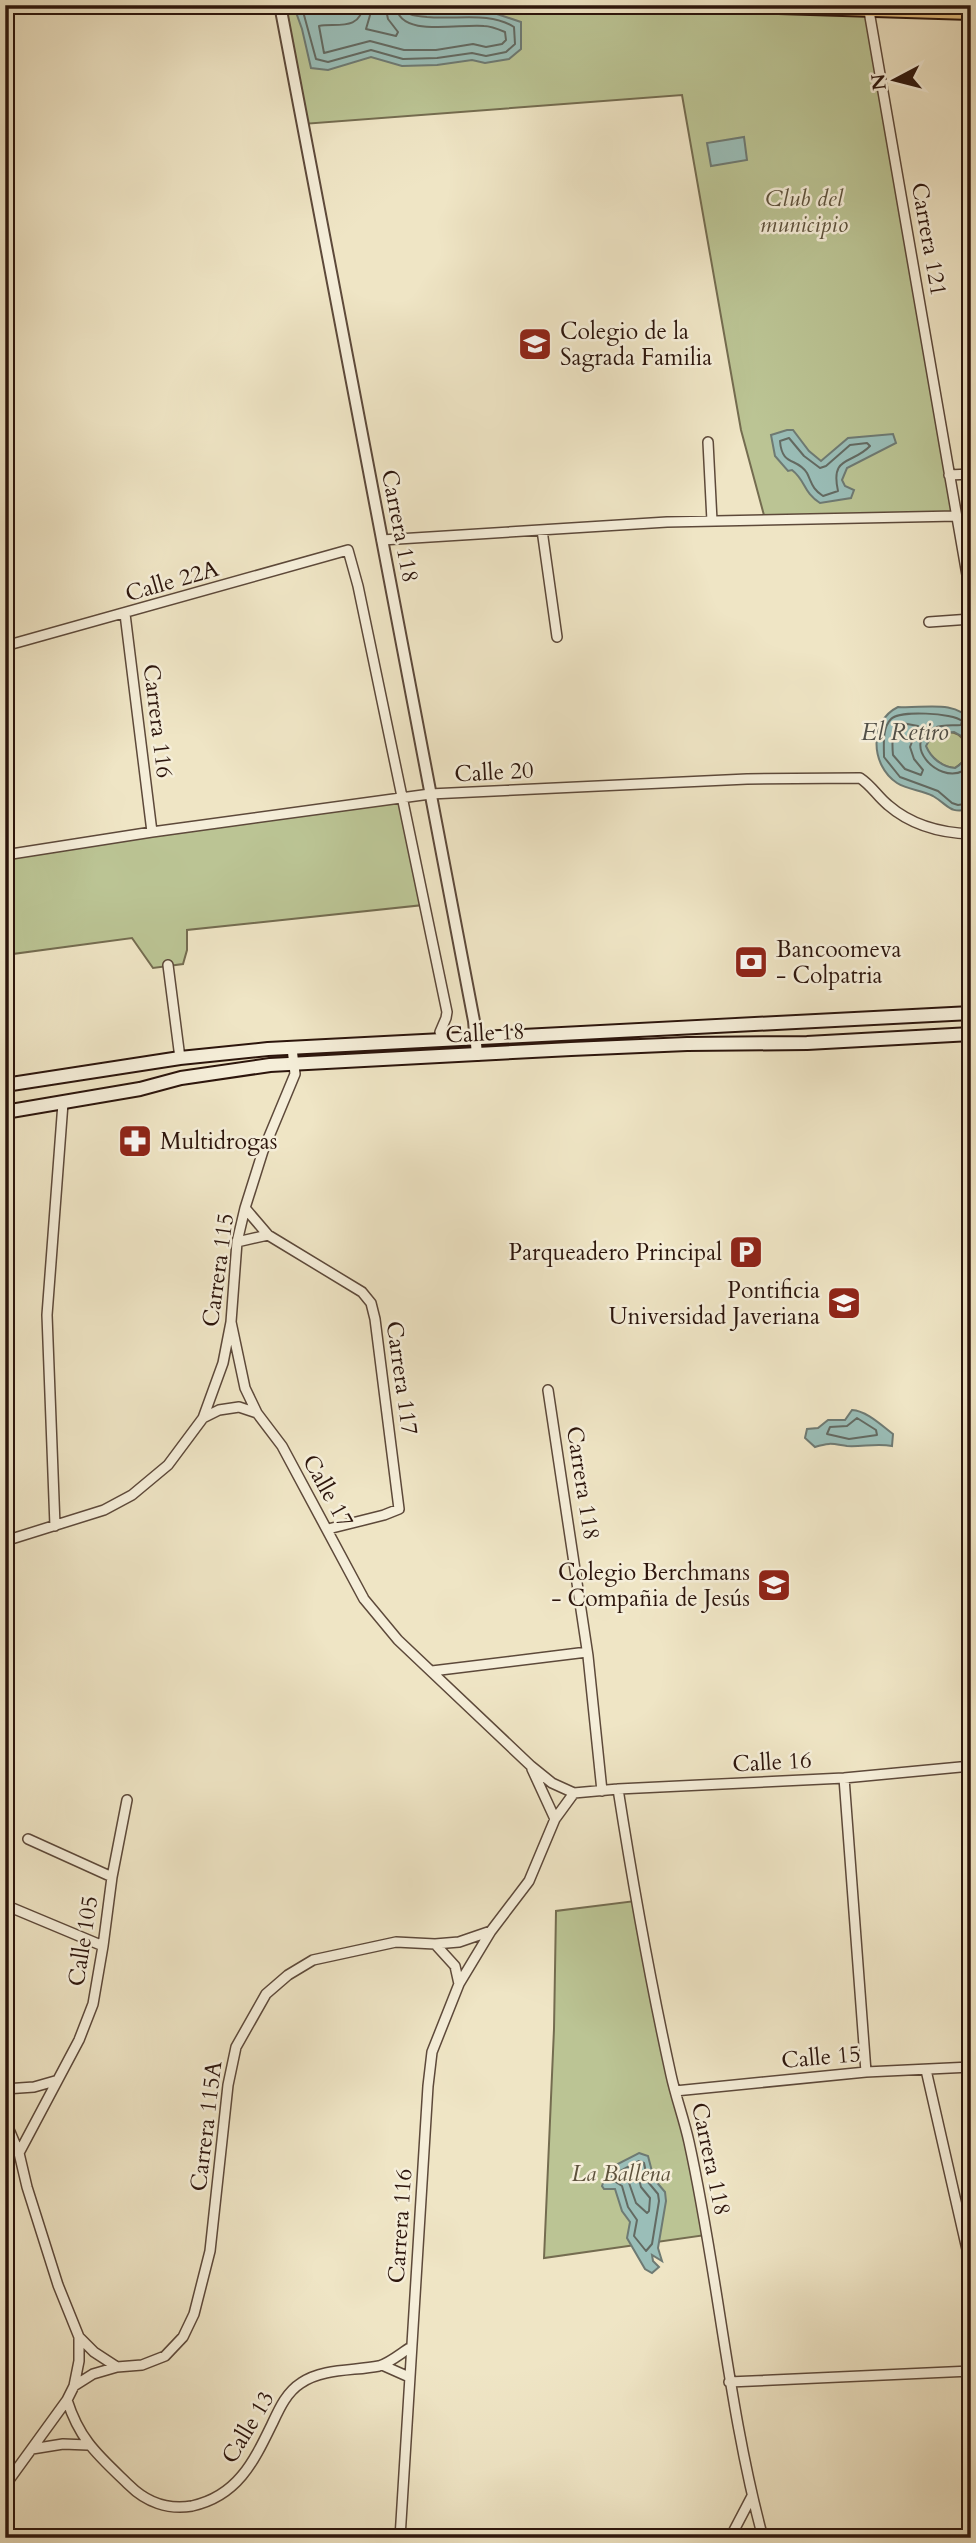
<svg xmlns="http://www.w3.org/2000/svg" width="976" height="2543" viewBox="0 0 976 2543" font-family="Cardo,serif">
	<rect width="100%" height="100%" fill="#efe5c5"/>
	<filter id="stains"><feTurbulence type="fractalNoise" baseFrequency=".00286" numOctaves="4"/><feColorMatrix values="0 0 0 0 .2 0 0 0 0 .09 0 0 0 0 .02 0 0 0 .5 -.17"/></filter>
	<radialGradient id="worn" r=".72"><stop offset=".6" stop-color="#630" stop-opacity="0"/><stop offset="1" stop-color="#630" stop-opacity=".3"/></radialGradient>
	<path fill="#bbc494" stroke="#746c50" stroke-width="2" d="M280,5H750L869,11L957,516L765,519L741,430L682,95L303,124Z
		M948,732C966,733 968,747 963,762L955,768C942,767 931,758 925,746L931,737Z
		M402,798L423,905L187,930V950L183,964L153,968L132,938L5,955V855Z
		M635,1901L706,2235L544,2258L554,2029L556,1911Z"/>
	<path fill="#9abeb8" stroke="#6e7a73" stroke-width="2" fill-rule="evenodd" d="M301,5L341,10L357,6L446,12L485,10L521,22V49L509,59L485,63L472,60L437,65L402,66L371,57L328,70L311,68L302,29L297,15Z
		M744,137L747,160L711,166L707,143Z
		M787,430H793L809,451L821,461L848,438L893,434L896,443L847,468L842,480L845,486L854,490L851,498L820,503C803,492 806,481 792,470L788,471L775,456L771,435Z
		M898,707C922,709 955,699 971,721V809C948,814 950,806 933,796C922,790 908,790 897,783C870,765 869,721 898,707ZM942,733L954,732L963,737C966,749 968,761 955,768C942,767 931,758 926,746L931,737Z
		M852,1410C867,1411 881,1425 893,1434L892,1446C877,1443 862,1447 847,1446C833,1444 830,1442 815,1447L805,1438L807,1429L818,1428L828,1420H845Z
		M639,2153L648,2156L654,2179L665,2192L666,2201L658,2248L662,2261L652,2255L653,2261L659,2267L652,2273L645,2269L627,2238L630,2222L622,2211L615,2189H604L602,2186L608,2169Z"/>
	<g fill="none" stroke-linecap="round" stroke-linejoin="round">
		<path stroke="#636a62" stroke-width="2" d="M306,5L304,15L316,59L328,62L371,50L403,59L437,58L472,53L486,56L506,52L515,44L514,27C489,11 456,20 427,17C420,16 413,17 406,12L405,5
			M363,5C361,31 336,23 319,26L324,53L370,41L404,50H436L473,44L486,47L502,44L506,40L505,32C498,29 491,26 484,26C461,23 398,39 396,5
			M373,5L366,29L396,36L398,32L388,19L385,5
			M789,438L804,456L820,468L826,466L850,445L867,443L870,446C852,465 830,455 838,491L823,496C812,489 812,483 807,473C797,457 782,467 780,441Z
			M902,723L918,726L910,747L914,759L923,770L921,775L905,769L893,755C892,744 891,729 902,723Z
			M971,761L963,771C937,784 900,742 934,728C943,724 953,726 961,725L962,721C953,713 899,710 891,719C882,728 884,745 884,757L900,777L938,791L952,803L958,805L971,803
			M857,1418L876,1430L877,1435L849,1439L827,1434L830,1427L847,1426Z
			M639,2161L644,2163L648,2182L658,2194L659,2201L652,2244L646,2251L634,2236L637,2220L628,2207L622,2186L611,2179L613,2175Z
			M634,2174L638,2176L641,2187L650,2198L649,2211L647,2213L636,2203L628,2180L629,2177Z"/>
		<g stroke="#5d493a" stroke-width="12">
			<path id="minor" d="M869,11L971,598
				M708,442L712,521
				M949,475L971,474
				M542,530L557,637
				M382,540L667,522L957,516
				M125,614L152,832
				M929,622L971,619
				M5,646L348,550L358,586L447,1012L446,1018L440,1032
				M5,855L152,832L430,794L747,779L860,778C872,786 877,796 888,805C911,825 941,833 971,834
				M168,965L180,1058
				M245,1208L268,1235L362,1292L371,1303L375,1319L399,1509L384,1515L328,1529
				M237,1242L268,1235
				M231,1322L245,1388L257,1413L282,1446L364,1599L398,1640L531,1766L552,1783L574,1793
				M548,1390L588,1656L602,1791
				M203,1418L223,1363L231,1322L237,1242L245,1208L263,1151L295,1074L292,1048
				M55,1526L47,1315L63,1103
				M5,1541L104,1510L132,1495L168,1465L203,1418L219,1410L239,1407L257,1413
				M432,1671L587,1652
				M532,1769L555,1819
				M844,1778L866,2072
				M618,1789C633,1885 650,1980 671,2075C676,2098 684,2119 689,2142C718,2273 728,2408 763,2538
				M574,1793L618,1789L844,1778L971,1766
				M28,1839L112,1877
				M5,1905L103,1946
				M435,1944L455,1966L459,1984
				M926,2070L971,2267
				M5,2089L34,2087L55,2081
				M675,2091L866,2072L971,2067
				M5,2120L19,2153L27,2187L58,2285L79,2337V2361L74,2386L67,2400L9,2480L5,2489
				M19,2153L79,2040L93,2004L103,1946L112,1877L127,1800
				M79,2337L94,2352L117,2367
				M382,2365L409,2377
				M729,2382L971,2371
				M74,2386L93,2374L117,2367L142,2365L165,2356L183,2337L194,2314L210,2251L228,2085L236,2047L266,1994L288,1975L313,1960L396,1942L435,1944L459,1942L491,1931
				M67,2400C80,2441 99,2456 129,2485C146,2502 168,2510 192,2506C238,2496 254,2461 273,2422C280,2407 287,2392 301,2383C323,2368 354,2371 379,2366C390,2363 401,2353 411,2347
				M32,2449L63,2444L88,2445
				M400,2538L428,2086L432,2052L459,1984L491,1931L529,1881L555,1819L574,1793
				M730,2538L752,2496"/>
		</g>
		<g stroke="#5d493a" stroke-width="14">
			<path id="tertiary" d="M280,5L474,1021L477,1055"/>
		</g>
		<g stroke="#2c150c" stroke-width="16">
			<path id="secondary" d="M5,1085L180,1058L268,1049L971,1013
				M5,1112L140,1089L181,1078L270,1065L571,1049L687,1044L807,1043L971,1034"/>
		</g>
		<g stroke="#2c150c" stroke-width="18">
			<path id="trunk" d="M750,5L971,12
				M5,6L8,5"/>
		</g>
		<use href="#minor" stroke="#f5eed9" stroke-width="9"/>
		<use href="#tertiary" stroke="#f5eed9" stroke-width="10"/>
		<use href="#secondary" stroke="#f5eed9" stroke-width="12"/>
		<use href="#trunk" stroke="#e8c282" stroke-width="14"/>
	</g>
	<defs>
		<g id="school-square" transform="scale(1.75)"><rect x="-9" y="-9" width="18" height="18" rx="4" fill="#8f2418" stroke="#f5eed9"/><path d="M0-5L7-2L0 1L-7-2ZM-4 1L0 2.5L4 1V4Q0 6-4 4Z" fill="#fff"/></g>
		<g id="bank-square" transform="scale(1.75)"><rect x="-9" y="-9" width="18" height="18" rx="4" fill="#8f2418" stroke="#f5eed9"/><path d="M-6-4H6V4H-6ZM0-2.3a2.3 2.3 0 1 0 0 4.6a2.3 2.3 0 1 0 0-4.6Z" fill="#fff"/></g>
		<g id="pharmacy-square" transform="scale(1.75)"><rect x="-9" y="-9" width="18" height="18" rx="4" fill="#8f2418" stroke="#f5eed9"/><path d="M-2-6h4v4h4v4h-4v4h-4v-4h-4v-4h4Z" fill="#fff"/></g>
		<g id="parking-square" transform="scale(1.75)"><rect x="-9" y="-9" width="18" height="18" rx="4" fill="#8f2418" stroke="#f5eed9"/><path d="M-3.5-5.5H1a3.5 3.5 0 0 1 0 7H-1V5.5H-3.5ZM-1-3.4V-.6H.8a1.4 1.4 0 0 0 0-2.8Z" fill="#fff"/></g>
		<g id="university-square" transform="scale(1.75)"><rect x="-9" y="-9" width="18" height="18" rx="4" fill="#8f2418" stroke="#f5eed9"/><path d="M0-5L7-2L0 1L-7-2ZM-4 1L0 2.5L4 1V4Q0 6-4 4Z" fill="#fff"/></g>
	</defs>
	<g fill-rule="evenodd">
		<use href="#school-square" x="535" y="344"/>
		<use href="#bank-square" x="751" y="962"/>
		<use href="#pharmacy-square" x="135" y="1141"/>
		<use href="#parking-square" x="746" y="1252"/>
		<use href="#university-square" x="844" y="1303"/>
		<use href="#school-square" x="774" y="1585"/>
	</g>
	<g text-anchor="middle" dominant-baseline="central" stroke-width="5" stroke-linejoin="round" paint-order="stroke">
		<g font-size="23" font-style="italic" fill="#5e523c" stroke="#f5eed9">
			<text x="804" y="198">Club del<tspan x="804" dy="26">municipio</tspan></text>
			<text x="621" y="2173">La Ballena</text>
		</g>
		<g font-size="23" fill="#2c150c" stroke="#f5eed9">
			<text transform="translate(929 239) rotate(80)">Carrera 121</text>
			<text transform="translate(400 526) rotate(79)">Carrera 118</text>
			<text transform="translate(172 581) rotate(-16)">Calle 22A</text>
			<text transform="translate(158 721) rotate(83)">Carrera 116</text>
			<text transform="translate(494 772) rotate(-3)">Calle 20</text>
			<text transform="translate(485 1033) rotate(-3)">Calle 18</text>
			<text transform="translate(218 1270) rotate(-82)">Carrera 115</text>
			<text transform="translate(402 1378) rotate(82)">Carrera 117</text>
			<text transform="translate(583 1483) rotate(81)">Carrera 118</text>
			<text transform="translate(328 1491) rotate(61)">Calle 17</text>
			<text transform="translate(772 1762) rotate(-3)">Calle 16</text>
			<text transform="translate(83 1941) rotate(-81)">Calle 105</text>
			<text transform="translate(821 2057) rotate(-5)">Calle 15</text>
			<text transform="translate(206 2126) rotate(-83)">Carrera 115A</text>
			<text transform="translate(711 2159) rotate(78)">Carrera 118</text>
			<text transform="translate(400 2226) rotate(-86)">Carrera 116</text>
			<text transform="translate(248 2427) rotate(-59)">Calle 13</text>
		</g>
		<g font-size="23" fill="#2c150c" stroke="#f5eed9" text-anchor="start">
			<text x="560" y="331">Colegio de la<tspan x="560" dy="26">Sagrada Familia</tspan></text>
			<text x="776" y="949">Bancoomeva<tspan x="776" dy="26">- Colpatria</tspan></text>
			<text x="160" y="1141">Multidrogas</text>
			<text x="722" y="1252" text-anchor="end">Parqueadero Principal</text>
			<text x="820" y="1290" text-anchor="end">Pontificia<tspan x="820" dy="26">Universidad Javeriana</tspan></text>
			<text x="750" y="1572" text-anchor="end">Colegio Berchmans<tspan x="750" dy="26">- Compañia de Jesús</tspan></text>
		</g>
		<g font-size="24" font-style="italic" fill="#525048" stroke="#f5eed9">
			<text x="905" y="732">El Retiro</text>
		</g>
	</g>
	<rect width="976" height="2543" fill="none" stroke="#efe5c5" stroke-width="28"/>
	<rect x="7" y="7" width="962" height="2529" fill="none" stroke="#2c150c" stroke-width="3.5"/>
	<rect x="14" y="14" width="948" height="2515" fill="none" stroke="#2c150c" stroke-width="2"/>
	<g transform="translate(895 80) rotate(263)" stroke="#f5eed9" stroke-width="5" paint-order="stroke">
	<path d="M0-5L12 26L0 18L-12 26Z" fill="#2c150c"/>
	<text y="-10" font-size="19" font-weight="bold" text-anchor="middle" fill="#2c150c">N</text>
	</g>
	<rect width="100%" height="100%" filter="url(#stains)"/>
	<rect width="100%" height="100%" fill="url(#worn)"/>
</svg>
